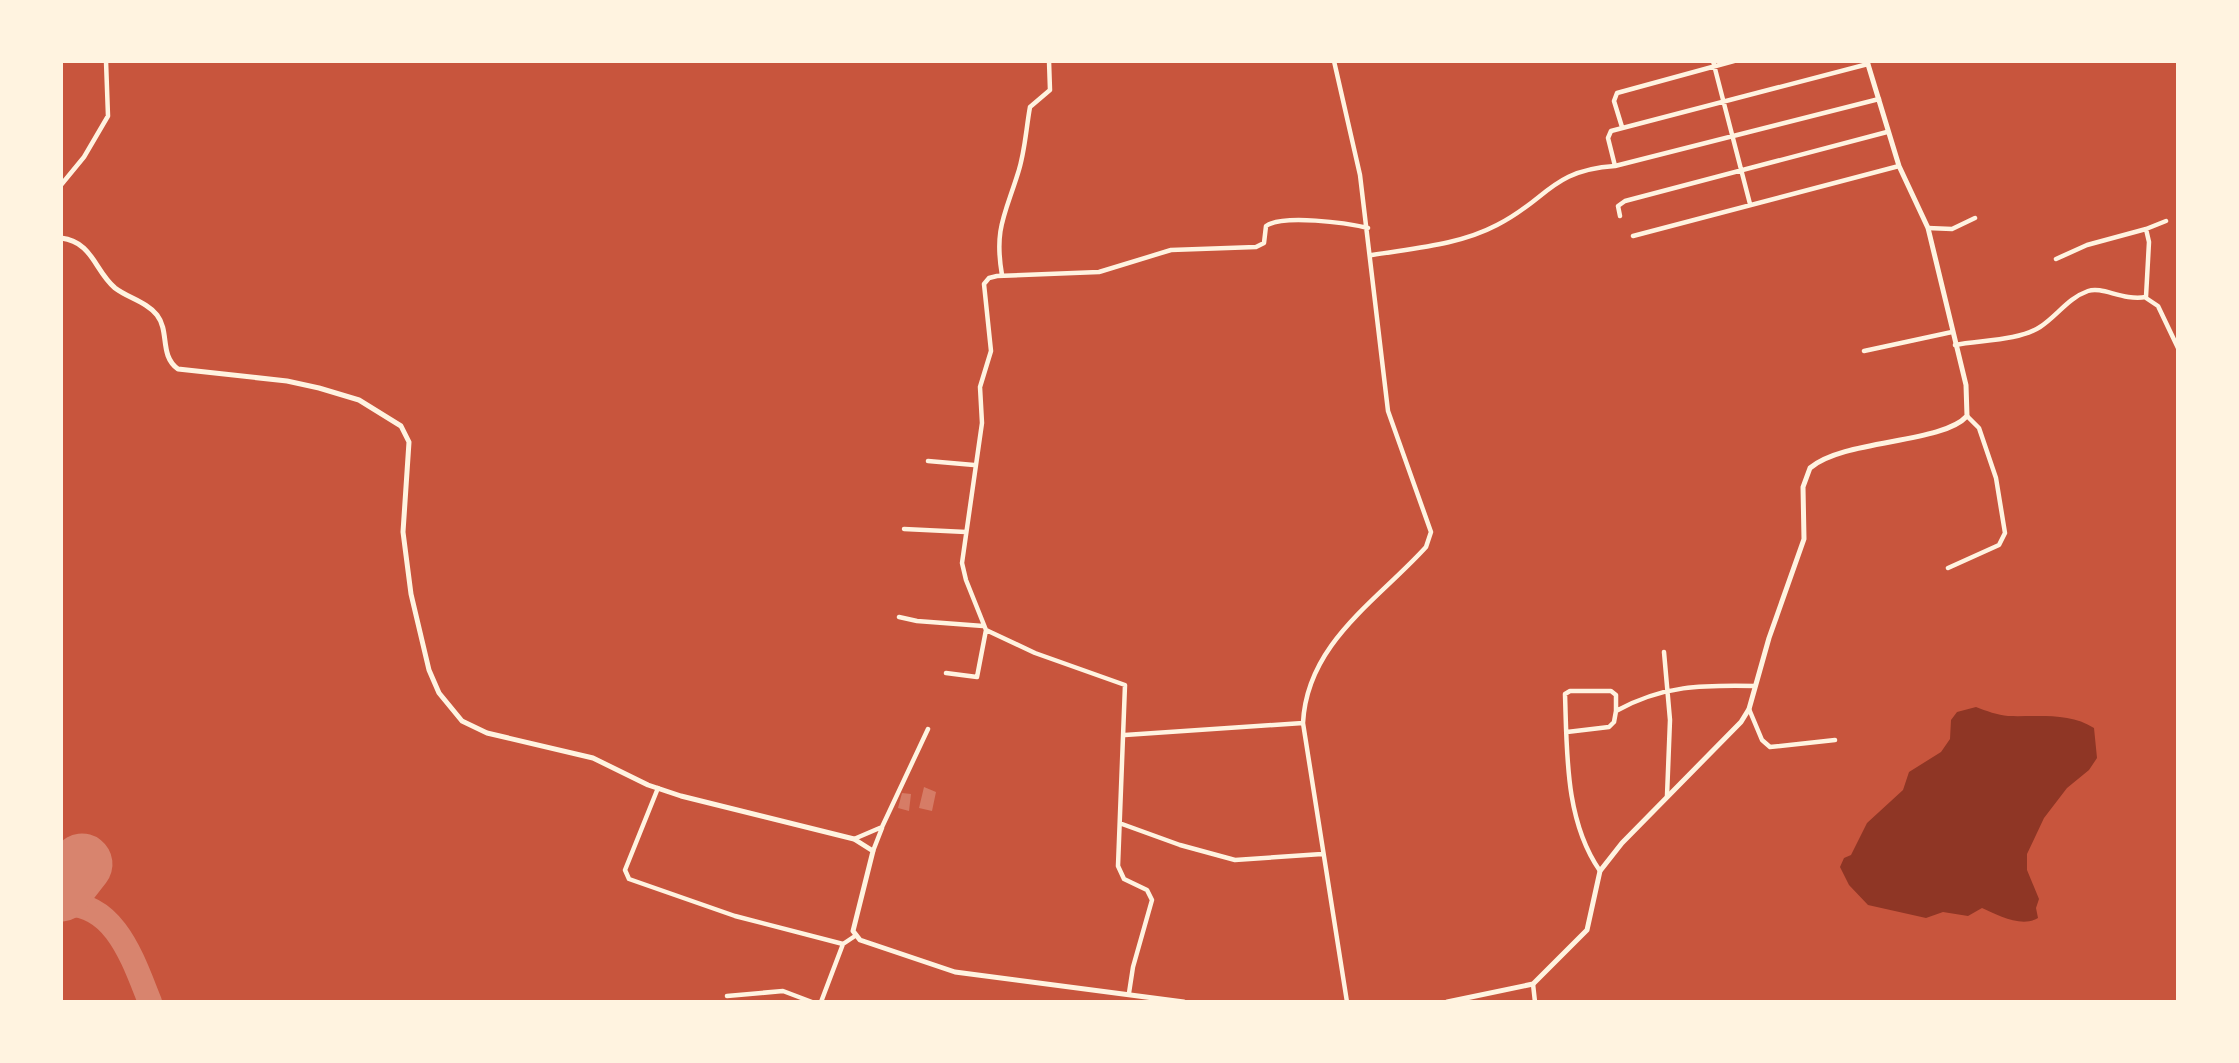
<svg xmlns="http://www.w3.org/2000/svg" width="2239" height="1063" viewBox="0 0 2239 1063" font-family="'DejaVu Sans',sans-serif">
	<rect width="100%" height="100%" fill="#c8553d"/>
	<path fill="#8f3625" d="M1976,707C1986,711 1998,715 2008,716C2037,717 2069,712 2094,728L2097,758L2089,770L2067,788L2044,818L2027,854V870L2039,899L2036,908L2038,918C2022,928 1997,915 1982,908L1968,916L1943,912L1926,918L1868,905L1849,885L1840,867L1844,858L1851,855L1867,823L1903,790L1909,772L1941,752L1950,739L1951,720L1957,712Z"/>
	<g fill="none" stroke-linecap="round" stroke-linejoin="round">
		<path stroke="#d8846e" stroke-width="24" d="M61,905C115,899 134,963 150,1002"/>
		<path stroke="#d8846e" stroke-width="61" d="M61,891L82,864"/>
	</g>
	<path fill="#d67c66" d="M924,787L936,792L932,811L919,808Z
		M902,793L911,794L909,811L898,808Z"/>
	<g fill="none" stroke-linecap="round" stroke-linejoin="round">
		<path stroke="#fff3e0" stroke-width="4.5" d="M1334,61L1360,175L1388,411L1431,532L1426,547C1377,601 1307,643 1303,723L1347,1002
			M1713,61L1750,204
			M1622,127L1614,101L1617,93L1734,61
			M1615,166L1608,138L1611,131L1868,64
			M61,185L84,157L108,116L106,61
			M1620,216L1618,206L1625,201L1887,132
			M1928,228L1952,229L1975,218
			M2146,229L2166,221
			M1633,236L1899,166
			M1372,255C1414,248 1459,245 1497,225C1547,200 1551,170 1615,166L1879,99
			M1002,275C994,229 1005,215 1018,173C1025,152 1026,129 1030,107L1050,90L1049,61
			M2146,298L2158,306L2178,348
			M1955,345C1981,340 2018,341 2040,327C2057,316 2068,298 2088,291C2103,286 2122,301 2146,297L2149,242L2146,229L2087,245L2056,259
			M1864,351L1952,332
			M928,461L974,465
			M904,529L966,532
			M1948,568L1999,545L2005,533L1996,478L1979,428L1967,416
			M899,617L917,621L983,626
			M1664,652L1670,720L1667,796
			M946,673L977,677L986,630
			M1749,709L1762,740L1770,747L1835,740
			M1567,732L1609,727L1614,722L1616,711C1663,685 1702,685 1755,686
			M1125,735L1303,723
			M658,788L625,870L629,879L735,916L843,944
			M1122,824L1180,845L1235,860L1322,854
			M854,839L882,827L928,729
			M873,851L882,828
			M1600,871C1565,821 1567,753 1565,694L1570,691H1611L1616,695V711
			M1533,984L1535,1002
			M1129,993L1133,967L1152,900L1147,890L1124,879L1118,866L1125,685L1035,653L986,630L966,580L962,563L982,423L980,387L991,351L984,284L989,278L997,276L1099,272L1171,250L1256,247L1264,243L1266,226C1283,214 1347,223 1368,228
			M727,996L783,991L812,1002
			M821,1002L843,944L855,936"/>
		<path stroke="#fff3e0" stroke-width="5" d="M61,238C93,242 94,270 115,288C128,298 147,302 157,315C170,332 159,355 178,369L287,381L319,388L359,400L401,426L409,442L403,532L411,594L429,670L439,693L462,721L487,733L593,758L648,785L681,796L854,839L873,851L853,931L860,940L955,972L1184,1002
			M1447,1002L1533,984L1587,930L1600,871L1622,843L1741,722L1749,709L1769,638L1804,539L1803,487L1810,468C1844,439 1942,444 1967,416L1966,385L1928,228L1899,166L1867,61"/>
	</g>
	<rect width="2239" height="1063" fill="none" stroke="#fff3e0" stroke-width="126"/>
</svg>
